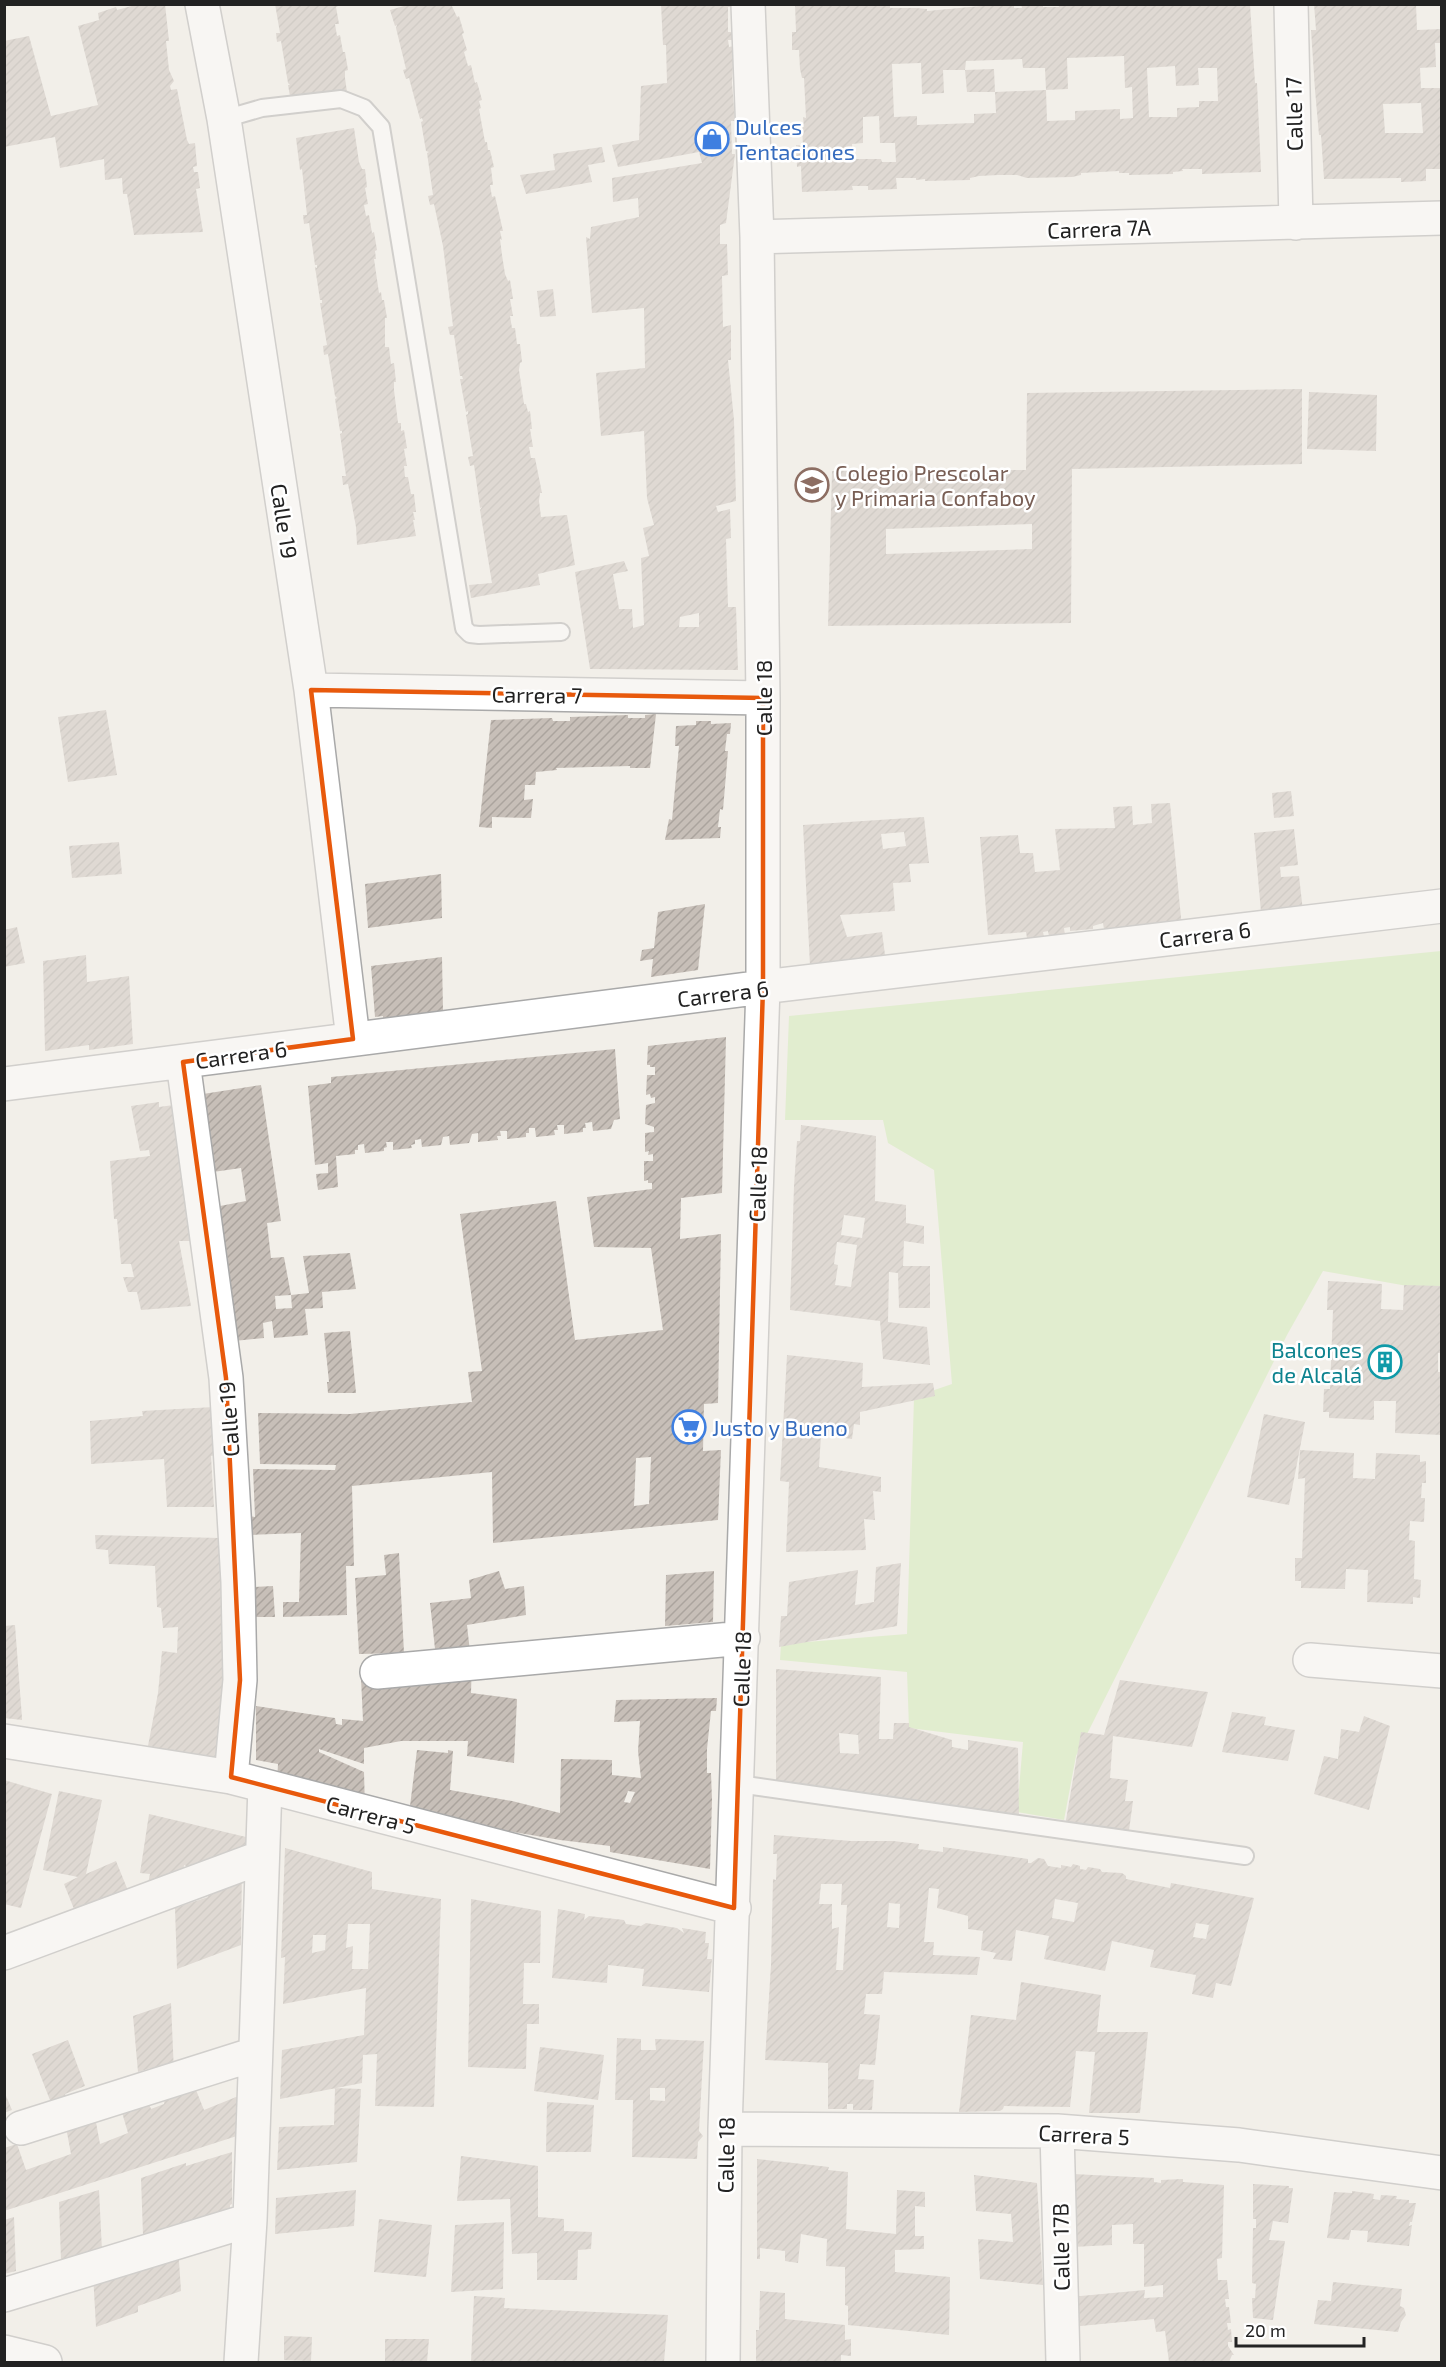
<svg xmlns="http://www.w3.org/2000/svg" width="1446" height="2367" viewBox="0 0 1446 2367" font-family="'Exo 2',sans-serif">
	<defs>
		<pattern id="building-hatch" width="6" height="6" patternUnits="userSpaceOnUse" patternTransform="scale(1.5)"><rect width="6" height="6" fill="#c7bfb8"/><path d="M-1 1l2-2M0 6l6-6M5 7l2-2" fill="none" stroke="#aba49e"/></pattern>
	</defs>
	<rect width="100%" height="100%" fill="#f2efe9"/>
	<path fill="#cdebb0" d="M1441,951V1292L1323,1271L1287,1335L1076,1756L1064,1820L1017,1812L1023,1742L909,1728L907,1672L780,1660L781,1644L907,1634L914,1397L952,1384L934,1170L888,1143L883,1120H785L789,1016Z"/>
	<path fill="url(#building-hatch)" fill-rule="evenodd" d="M139,4H165L169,41H166L169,70L174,81L170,86L171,90L177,89L187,140L189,144L195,143L197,166L193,167L194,172H198L200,188L196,189L203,232L134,235L127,194H123L122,178L105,180L104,159L60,168L55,137L4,147V41L29,36L51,116L98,105L78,26L99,20L98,13L116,7L117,10Z
		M275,4H342L336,7L339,24H335L337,36L340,35L343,52H345L348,70L345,71V78L347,92L291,102L288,85H290L288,83L281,41L277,42L276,33H280Z
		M411,4H451L457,17L459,16L464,33L462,34L467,50L464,52L468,66L471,65L475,83L477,82L482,100L479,101L481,108L479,109L485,142H487L488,150H490L494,167L491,168L493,185H490L492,197L495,196L503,231H500L502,240L500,239L502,255L505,274L508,281L510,280L513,299H510L513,316H510L512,328H515L517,344H520L522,362L520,363L519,370L524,404H526L528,412L530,411L532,429H530L533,447H529L531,458H535L542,493H540L539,501L541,517L567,515L575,565L538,574L540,585L471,598L469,585L492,583L480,510L482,507L480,508L474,465L470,466L468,457L473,456L466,415L468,414V411L466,412L460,379H463L462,376H460L454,335H450L448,327L453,326L443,246L434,204L430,205L428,196L433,195L427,153L429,152L426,151L421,122L423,121L422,118L420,119L409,78L406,79L403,70L406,69L396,28L397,25L395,26L390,10Z
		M661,4H732V7H728V32H732V40H728L729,47L734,46L732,83L735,121H731L732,154H735L726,223L720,225V244H727L728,275L722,276L723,327L731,325V360H728L734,420L736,501L716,506L718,512L730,509L731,538L726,539L728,607H736L738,670L590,669L575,572L624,561L628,571L613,574L619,609H632L633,628L644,625L641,558L649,556L643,528L654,525L647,498L644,431L601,436L596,373L645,368L644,308L592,313L586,237L590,239L591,227L639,217L638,198L613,202L612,178L702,163L699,152L618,167L612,145L639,140L641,86L667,83L666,45H663ZM699,613V627H679L680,617Z
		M795,4H890V8H916L927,9V11L992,5L1014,4V8H1022L1021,4H1043V7H1059L1058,4H1250L1255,83H1257L1261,172L1202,174V169H1182L1183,171L1173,172V174L1129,175V173H1119V171L1081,173V175L1072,177L1027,178L1017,175H998L979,176L970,178V180L925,181V179L916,180V178H896L897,189L868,190V186H852L853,190L802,192L801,166L797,167L796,145L803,146L802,127H804L803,117L806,118L804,78H802L800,69L799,50H792V32H796ZM1124,56L1125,88L1132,87L1133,118L1120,119V109L1075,111V120L1047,121L1046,90L995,92L996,113L974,114V123L917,125V116L894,117L892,64L921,63L922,94L944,93L943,70H965L967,92H995L994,69L965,70L966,61L1022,59L1023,68H1045L1046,90L1068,89L1067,58ZM1175,66L1176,86L1199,85L1198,68H1217L1218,101H1199V107L1177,108V117H1149L1147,68ZM879,116L880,143H895L896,162H882L881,159H853L852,144L863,143V117Z
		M1314,4H1416L1417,30L1442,29V43H1435L1436,67L1420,68L1421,88H1442V169H1426V181L1401,182V178L1324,179L1321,135H1319L1315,90L1311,30H1316ZM1421,103L1423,133H1385L1383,104Z
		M354,128L359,162L362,169H365L367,187L365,188L368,204L364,205L366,216L369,215L372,233L374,232L377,250L375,251L376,259H374L379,293L381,292L382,300H384L387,318H385V347H389L391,364L394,363L396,382H394V390L398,423H401V431L404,430L407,448L404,449L407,466H404L405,477H408L411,494H414L416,512H413L415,520H413L416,536L357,545L356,527L348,484L343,485L342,476H346L340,434L342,433V431H340L335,399L337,398L335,396L328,354L324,355L323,346L327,345L320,303H322V300H320L315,267L317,268V265H315L309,223L304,224L303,215H307L302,169L300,170L296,138Z
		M602,147L605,162L588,165L592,182L526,194L520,175L555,170L553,154Z
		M553,289L556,316L540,317L537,291Z
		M1302,389V464L1072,469L1071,623L828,626L832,471L1026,470L1027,393ZM1032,524V549L886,554V529Z
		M1309,392L1377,395L1376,451L1307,449Z
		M106,710L117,775L68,782L58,717Z
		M656,714L650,768H630V766L556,768L557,770L536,772L535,785H525L524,800L533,799L531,818L492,817V828L479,827L491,720L552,718L553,721H570V717L628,715V718H645V715Z
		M696,721H711V724L731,723L730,734H727L725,751H728L723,810L720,809L718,827H721L720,838L665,840L669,819L672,820L679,746H675L676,726L696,725Z
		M1291,791L1294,816L1274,818L1272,793Z
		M1170,803L1182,928L1105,936L1103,923L1093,926V929L1070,931V927L1064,928L1065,936H1049L1048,931L1043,932L1044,937L1027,938L1026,932L988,935L980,837L1018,835L1020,853H1033L1035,872L1060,870L1055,829L1115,828L1113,807L1132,806L1133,825L1152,823L1151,804Z
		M924,817L929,863L909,864L911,882L893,883L895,911L840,915L847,937L882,932L885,955L810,966L803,825ZM904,832L906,846L883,849L881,834Z
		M1294,829L1298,865L1280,867L1281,877L1299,876L1303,911L1261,912L1254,833Z
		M119,842L122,874L72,878L69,846Z
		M441,874L442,918L368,928L365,884Z
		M705,904L698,970L651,977L653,959L640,961L642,950L654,948L658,912Z
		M17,927L25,963L4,967V930Z
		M86,955L87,982L129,976L133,1044L89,1050V1045L45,1051L43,961Z
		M442,957L443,1011L383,1020V1016L375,1017L371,966Z
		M726,1037L722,1193L681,1198L680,1239L721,1234L718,1403L704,1404L703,1451L721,1450L718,1520L493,1543L492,1472L352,1486L354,1566H346L347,1615L283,1617V1602H299L301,1533L250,1535L249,1516L255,1517L253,1469L335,1470L336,1465L260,1464L258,1413L350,1414L472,1402L468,1372L482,1371L460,1214L556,1201L575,1340L663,1330L651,1248L594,1247L587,1197L652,1189V1183H648V1180L644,1181V1161H653V1154L648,1155L649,1151L645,1152V1133L654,1132V1127L645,1124L646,1105L655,1103V1097L651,1098L650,1094L646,1095L647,1075H655V1067H650V1065H647L648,1046ZM651,1457L649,1504L634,1506L636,1458Z
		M615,1049L620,1119L614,1120L611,1129L593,1131L592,1122L585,1123L586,1128H583V1132L564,1134V1125H557L558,1130H554L555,1135L536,1137L535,1128H529V1133H526V1137L507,1139V1131H500L501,1136H497L498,1140L478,1142V1133L472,1134L469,1143L450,1145L449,1136L443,1137L441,1145L422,1147L421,1139L415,1140V1144L411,1145L412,1148L393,1150V1142H386L387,1147L384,1148V1151L365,1153L364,1144L358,1145V1150H355V1154L336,1156L338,1187L318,1190L316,1174L328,1173V1163L315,1165L308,1086L331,1083V1077Z
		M261,1085L281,1221L267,1223L271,1258L284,1257L291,1295L275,1296L276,1309L292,1308L291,1295L309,1293L303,1256L350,1253L356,1289L322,1292L323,1308L305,1309L308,1335L274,1338L272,1321L263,1323L264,1338L234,1341L233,1300L220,1206L246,1201L241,1168L213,1172L203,1094Z
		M159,1102V1107L181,1104L188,1214L186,1215L191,1241H179L191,1306L141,1310L137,1292H128L123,1277H134L131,1264H121L117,1219H114L110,1161L150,1156L149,1150L140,1151L131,1106Z
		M801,1125L876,1136L875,1201L906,1205V1223L924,1226V1244L904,1241L903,1266H930V1308H899L898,1273L889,1272L888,1322L927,1327L930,1365L883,1359L880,1321L790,1310L794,1186L797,1141H800ZM844,1215L865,1218L862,1238L841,1235ZM837,1242L857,1245L851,1287L835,1285L838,1265L834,1264Z
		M1328,1281L1382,1284L1381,1309L1403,1310L1404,1285L1442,1286V1353H1438V1372H1442V1435L1395,1433L1396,1401H1374V1420L1329,1418V1412H1323L1324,1389H1330L1333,1310H1327Z
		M350,1331L356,1393H328L327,1382H329L324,1333Z
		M787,1355L863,1363L862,1387L933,1383L935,1396L860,1412V1425L854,1424L852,1439L821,1435L819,1467L881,1477V1492L873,1491L875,1520L864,1519L866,1550L786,1552L789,1482L780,1481Z
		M214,1407L216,1455L211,1456L214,1507H167L164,1459L91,1464L90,1421L143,1416L142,1411Z
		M1264,1414L1305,1422L1289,1505L1247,1497Z
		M1300,1450L1354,1453L1353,1478L1375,1479L1376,1453L1420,1455V1462L1426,1461V1483H1422L1421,1498H1425L1424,1522L1410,1521L1409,1540L1415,1541L1414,1579L1421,1580L1420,1598L1413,1597V1604L1367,1602L1368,1570L1346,1569L1345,1589L1301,1588V1581H1295V1558H1302L1305,1478L1298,1479Z
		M95,1535L220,1538L221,1611L225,1661H228L217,1759L148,1746L158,1693L162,1651L177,1653L178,1627L163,1628L161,1608L157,1607L155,1566L109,1564L108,1550L96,1549Z
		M399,1553L404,1653L359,1654L355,1578L386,1575L384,1555Z
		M901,1563L897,1626L779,1647L781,1616H787L789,1582L858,1570L855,1605L874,1602L876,1567Z
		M499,1571L505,1589L524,1586L526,1615L467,1625L470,1652L436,1658L430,1603L471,1598L469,1580Z
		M714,1571L713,1622L665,1626L666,1575Z
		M273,1586L275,1617H254L253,1587Z
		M15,1625L22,1718V1720L4,1718V1626Z
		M472,1659L471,1693L517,1699L514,1763L467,1756L468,1741H401L364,1748V1764L319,1749V1752L364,1772L365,1808L277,1782L278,1764L256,1760V1706L335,1718L336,1724L342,1725V1719L363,1721L361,1678L379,1672Z
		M776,1669L881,1677L879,1739H893L894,1723H909V1727L952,1740V1747L968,1750V1740L1018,1748L1019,1819L776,1784ZM839,1733L858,1735L859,1754L840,1753Z
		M1120,1680L1208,1692L1192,1747L1113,1736L1110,1778L1128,1780L1125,1801H1133L1128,1838L1065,1826L1081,1732L1104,1735Z
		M717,1698L716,1711H711L707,1749V1773H711L712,1800L710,1869L610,1852V1846L560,1840L409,1814L417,1750L448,1753V1750L453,1751L450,1790L512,1801L560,1813L561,1759L612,1760V1775L641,1778L638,1751L640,1721L614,1722L616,1700ZM628,1791L635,1792L630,1803L624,1802Z
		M1232,1712L1266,1717L1264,1725L1295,1730L1288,1761L1222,1752Z
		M1364,1716L1390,1726L1369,1810L1314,1794L1324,1756L1338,1759L1341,1729L1359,1732Z
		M4,1780L52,1794L21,1908L4,1904Z
		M59,1791L102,1800L86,1874L116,1861L133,1903L80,1924L64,1884L78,1877L43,1870Z
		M149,1814L246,1837L243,1862L210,1877L184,1865L182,1884L133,1903L138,1885L147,1888L150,1874L140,1873Z
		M774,1835L851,1841H893L919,1844L918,1849L943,1852V1847L1028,1859V1863H1031L1038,1858L1044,1859L1048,1866L1061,1868V1865L1071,1867L1073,1864L1080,1866V1869L1086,1870L1088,1867L1100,1869L1102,1872L1122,1873L1126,1876V1879L1170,1888L1171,1883L1254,1898L1231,1986L1216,1983L1213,1998L1192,1994L1196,1975L1150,1967L1154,1950L1112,1941L1105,1971L1044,1959L1049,1936L1016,1930L1012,1961L993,1959L996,1953L981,1950L983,1931L968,1929V1916L937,1908L939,1889L929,1888L924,1942H934L933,1955L980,1957L977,1975L884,1972L882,1994H866L864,2014L880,2015L875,2065L860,2064L858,2079L874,2080L872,2110H853V2104H847V2109H828V2063L765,2060L771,1965L773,1879L776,1880L777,1854H773ZM821,1884H842L841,1905H847L843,1970H836L839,1927L832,1929V1904H819ZM1055,1899L1078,1903L1074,1922L1052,1918ZM889,1903L900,1904L899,1928L887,1927ZM1196,1923L1209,1925L1206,1939L1193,1937Z
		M285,1848L372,1872V1889L441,1899L434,2107L375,2106L377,2054L363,2055L362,2083L280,2099L282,2050L364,2035L366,1988L283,2004L285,1957L281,1958ZM348,1924H370L368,1969H352L353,1946L346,1948ZM313,1935H326L325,1950L312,1953Z
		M242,1867L241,1945L177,1969L175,1908L208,1897L205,1881Z
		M471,1899L541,1911L540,1963H524L523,2004H539V2024H527L526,2069L468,2067Z
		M558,1909L585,1914L584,1920L589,1916L624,1920L626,1924L641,1926L646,1923L677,1928L684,1933L682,1928L706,1932L705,1943H709L707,1959H712L709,1992L642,1986L644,1969L608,1965L607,1983L552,1978Z
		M1021,1982L1101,1995L1097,2032H1148L1140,2113H1089L1095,2052L1076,2051L1070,2107L1004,2106L1003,2109L1000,2111L959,2112L971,2015L1016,2020Z
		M171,2003L174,2073L152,2080L151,2068L138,2072L133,2016Z
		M617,2038L641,2039V2050H656L655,2039L704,2041L699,2131L703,2136L698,2142L697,2159L632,2157L633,2100H615ZM650,2088H665V2101L650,2100Z
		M68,2040L85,2086L65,2094L72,2108L55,2113L32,2054Z
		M540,2047L604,2055L598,2100L534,2091Z
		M335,2088L361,2089L357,2162L277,2170L279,2127L334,2125Z
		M196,2090L204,2110L241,2095L240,2135L4,2211V2148L17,2144L26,2170L71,2154L65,2122L95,2117L100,2144L128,2133L121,2109L148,2101L151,2109L164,2104L165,2098Z
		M4,2091L12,2110L4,2113Z
		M547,2102L594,2105L591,2152H546Z
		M232,2152V2204L230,2205V2211L212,2216L213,2214L143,2235L141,2178L186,2163V2166Z
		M461,2156L538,2166V2217L564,2219V2231L592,2232L591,2249L578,2250L577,2280H537V2253L512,2254L510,2199L457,2201Z
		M757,2159L829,2167L828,2170L848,2172L846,2229L896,2234L897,2190L925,2192V2207L915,2206V2236H924V2249L895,2250V2272L950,2277L949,2335L848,2325V2306L845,2305V2267L826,2266L827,2239L801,2234L798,2263L785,2261V2251L760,2248V2259H757Z
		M1073,2174L1154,2178V2182L1161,2183V2180L1183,2179V2182L1224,2185L1222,2258L1217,2259L1218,2280H1227L1229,2299H1225L1226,2307H1229L1231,2323H1227L1228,2330L1231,2329L1232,2342H1228V2346L1234,2355H1232L1229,2362H1169L1165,2331L1156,2332L1154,2319L1070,2327V2297L1145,2290L1144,2298L1163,2297V2285L1144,2287V2244H1133V2224L1112,2225V2245L1072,2247Z
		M974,2175L1037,2183L1043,2285L980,2279L978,2239L1013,2242L1011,2214L976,2211Z
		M1253,2184L1289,2186V2188H1293L1288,2223L1273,2221L1269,2240L1285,2241L1273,2320L1253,2318L1252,2298H1255L1256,2284L1252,2283L1253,2228H1256V2219H1253Z
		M99,2190L102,2251L61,2261L59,2202Z
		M356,2190L354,2226L275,2234L276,2198Z
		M1352,2191L1374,2194L1373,2199L1380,2200L1381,2195L1397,2196L1396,2199L1409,2200V2203H1416L1412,2222H1410L1409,2226L1412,2225L1409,2246L1367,2242L1368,2231L1351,2230L1349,2240L1327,2238L1334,2192L1352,2193Z
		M14,2217L16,2271L4,2274V2220Z
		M379,2219L432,2225L426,2277L374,2272Z
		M504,2222L503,2289L451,2292L455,2225Z
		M178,2246L181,2291L138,2306V2312L96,2327L93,2274Z
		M1333,2282L1402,2289L1400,2306L1404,2308L1406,2315L1401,2322L1398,2332L1314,2324L1318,2300L1331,2301Z
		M760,2291L785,2293V2319L845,2325V2340L851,2339V2356L841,2355V2362H756V2330H759Z
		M474,2296L505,2298L504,2308L668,2315L664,2362H471Z
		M284,2336L312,2337L311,2361L284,2360Z
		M385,2339H429L427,2362L385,2361Z"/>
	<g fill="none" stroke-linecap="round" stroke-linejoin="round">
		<g stroke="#a9a9a9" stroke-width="20">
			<path id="service" d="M224,119L262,108L341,99L364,108L381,127L464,628L470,634L479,635L561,632
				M738,1784L1245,1856"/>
		</g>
		<g stroke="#a9a9a9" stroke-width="36">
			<path id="minor" d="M202,4L224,119L311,690L353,1039
				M1291,4L1296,223
				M757,237L1442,218
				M311,690L763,698
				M183,1062L226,1378L238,1582L240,1680L231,1777
				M4,1084L763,987L1442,906
				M1310,1660L1442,1671
				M377,1672L743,1638
				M4,1741L231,1777L734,1908
				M4,1953L262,1857
				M21,2128L255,2054
				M725,2129L1057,2131L1239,2145L1442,2173
				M1057,2131L1063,2362
				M4,2295L250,2220
				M4,2352L45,2362
				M241,2362L250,2220L265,1786
				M723,2362L725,2129L763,987V698L757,237L748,4"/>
		</g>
		<use href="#service" stroke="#fff" stroke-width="16"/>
		<use href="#minor" stroke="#fff" stroke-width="33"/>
	</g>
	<path d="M0 0H1446V2367H0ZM311,690L763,698V987L734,1908L231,1777L240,1680L226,1378L183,1062L353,1039Z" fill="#f2efe9" fill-opacity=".55" fill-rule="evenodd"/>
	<path fill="none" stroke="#e8590c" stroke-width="4.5" stroke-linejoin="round" d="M311,690L763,698V987L734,1908L231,1777L240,1680L226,1378L183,1062L353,1039Z"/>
	<defs>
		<g id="shop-ring" transform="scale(1.725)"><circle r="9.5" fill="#fff" stroke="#3f7fe0" stroke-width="1.5"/><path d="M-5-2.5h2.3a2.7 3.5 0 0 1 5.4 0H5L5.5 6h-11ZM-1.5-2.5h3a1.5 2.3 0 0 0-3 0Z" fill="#3f7fe0"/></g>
		<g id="school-ring" transform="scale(1.725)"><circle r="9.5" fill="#fff" stroke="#8d6e63" stroke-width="1.5"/><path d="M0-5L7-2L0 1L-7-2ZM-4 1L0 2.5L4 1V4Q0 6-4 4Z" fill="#8d6e63"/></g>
		<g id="building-ring" transform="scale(1.725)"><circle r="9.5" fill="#fff" stroke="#0f9aa8" stroke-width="1.5"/><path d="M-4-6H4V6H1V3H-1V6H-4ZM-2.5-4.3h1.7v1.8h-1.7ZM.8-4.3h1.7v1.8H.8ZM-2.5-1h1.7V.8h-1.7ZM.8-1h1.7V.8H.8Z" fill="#0f9aa8"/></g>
		<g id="supermarket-ring" transform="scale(1.725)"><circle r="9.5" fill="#fff" stroke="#3f7fe0" stroke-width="1.5"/><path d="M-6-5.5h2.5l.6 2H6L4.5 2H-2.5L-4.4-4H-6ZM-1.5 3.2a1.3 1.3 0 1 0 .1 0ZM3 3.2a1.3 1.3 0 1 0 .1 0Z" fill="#3f7fe0"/></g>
	</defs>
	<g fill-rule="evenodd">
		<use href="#shop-ring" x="712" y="139"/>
		<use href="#school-ring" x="812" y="485"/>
		<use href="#building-ring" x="1385" y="1362"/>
		<use href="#supermarket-ring" x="689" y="1427"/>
	</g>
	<g text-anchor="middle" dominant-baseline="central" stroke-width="5" stroke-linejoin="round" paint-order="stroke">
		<g font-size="22" fill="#222" stroke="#fff">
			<text transform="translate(1293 114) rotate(-91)">Calle 17</text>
			<text transform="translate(1099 228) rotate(-2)">Carrera 7A</text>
			<text transform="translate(285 521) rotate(81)">Calle 19</text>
			<text transform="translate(537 694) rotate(1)">Carrera 7</text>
			<text transform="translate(763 698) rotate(-90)">Calle 18</text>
			<text transform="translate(1205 934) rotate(-7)">Carrera 6</text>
			<text transform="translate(723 993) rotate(-7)">Carrera 6</text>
			<text transform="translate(241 1054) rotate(-8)">Carrera 6</text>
			<text transform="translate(757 1184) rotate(-88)">Calle 18</text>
			<text transform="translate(228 1419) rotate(-94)">Calle 19</text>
			<text transform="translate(741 1669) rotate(-88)">Calle 18</text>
			<text transform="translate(371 1814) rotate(15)">Carrera 5</text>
			<text transform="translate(1084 2134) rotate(3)">Carrera 5</text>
			<text transform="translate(725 2155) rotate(-89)">Calle 18</text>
			<text transform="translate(1060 2247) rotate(-91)">Calle 17B</text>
		</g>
		<g font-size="22" fill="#366cbe" stroke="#fff" text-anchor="start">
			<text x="735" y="126">Dulces<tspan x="735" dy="25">Tentaciones</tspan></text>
			<text x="712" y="1427">Justo y Bueno</text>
		</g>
		<g font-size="22" fill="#785e54" stroke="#fff" text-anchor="start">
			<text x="835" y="472">Colegio Prescolar<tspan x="835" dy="25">y Primaria Confaboy</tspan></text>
		</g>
		<g font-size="22" fill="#0d838f" stroke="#fff" text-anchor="end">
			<text x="1362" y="1349">Balcones<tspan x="1362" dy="25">de Alcalá</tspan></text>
		</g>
	</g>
	<rect width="1446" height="2367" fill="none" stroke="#222222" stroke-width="12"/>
	<path d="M1236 2337v9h128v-9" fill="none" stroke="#222222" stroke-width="3"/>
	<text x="1245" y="2337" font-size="18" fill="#222222" stroke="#ffffff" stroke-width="4.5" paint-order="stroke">20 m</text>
</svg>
